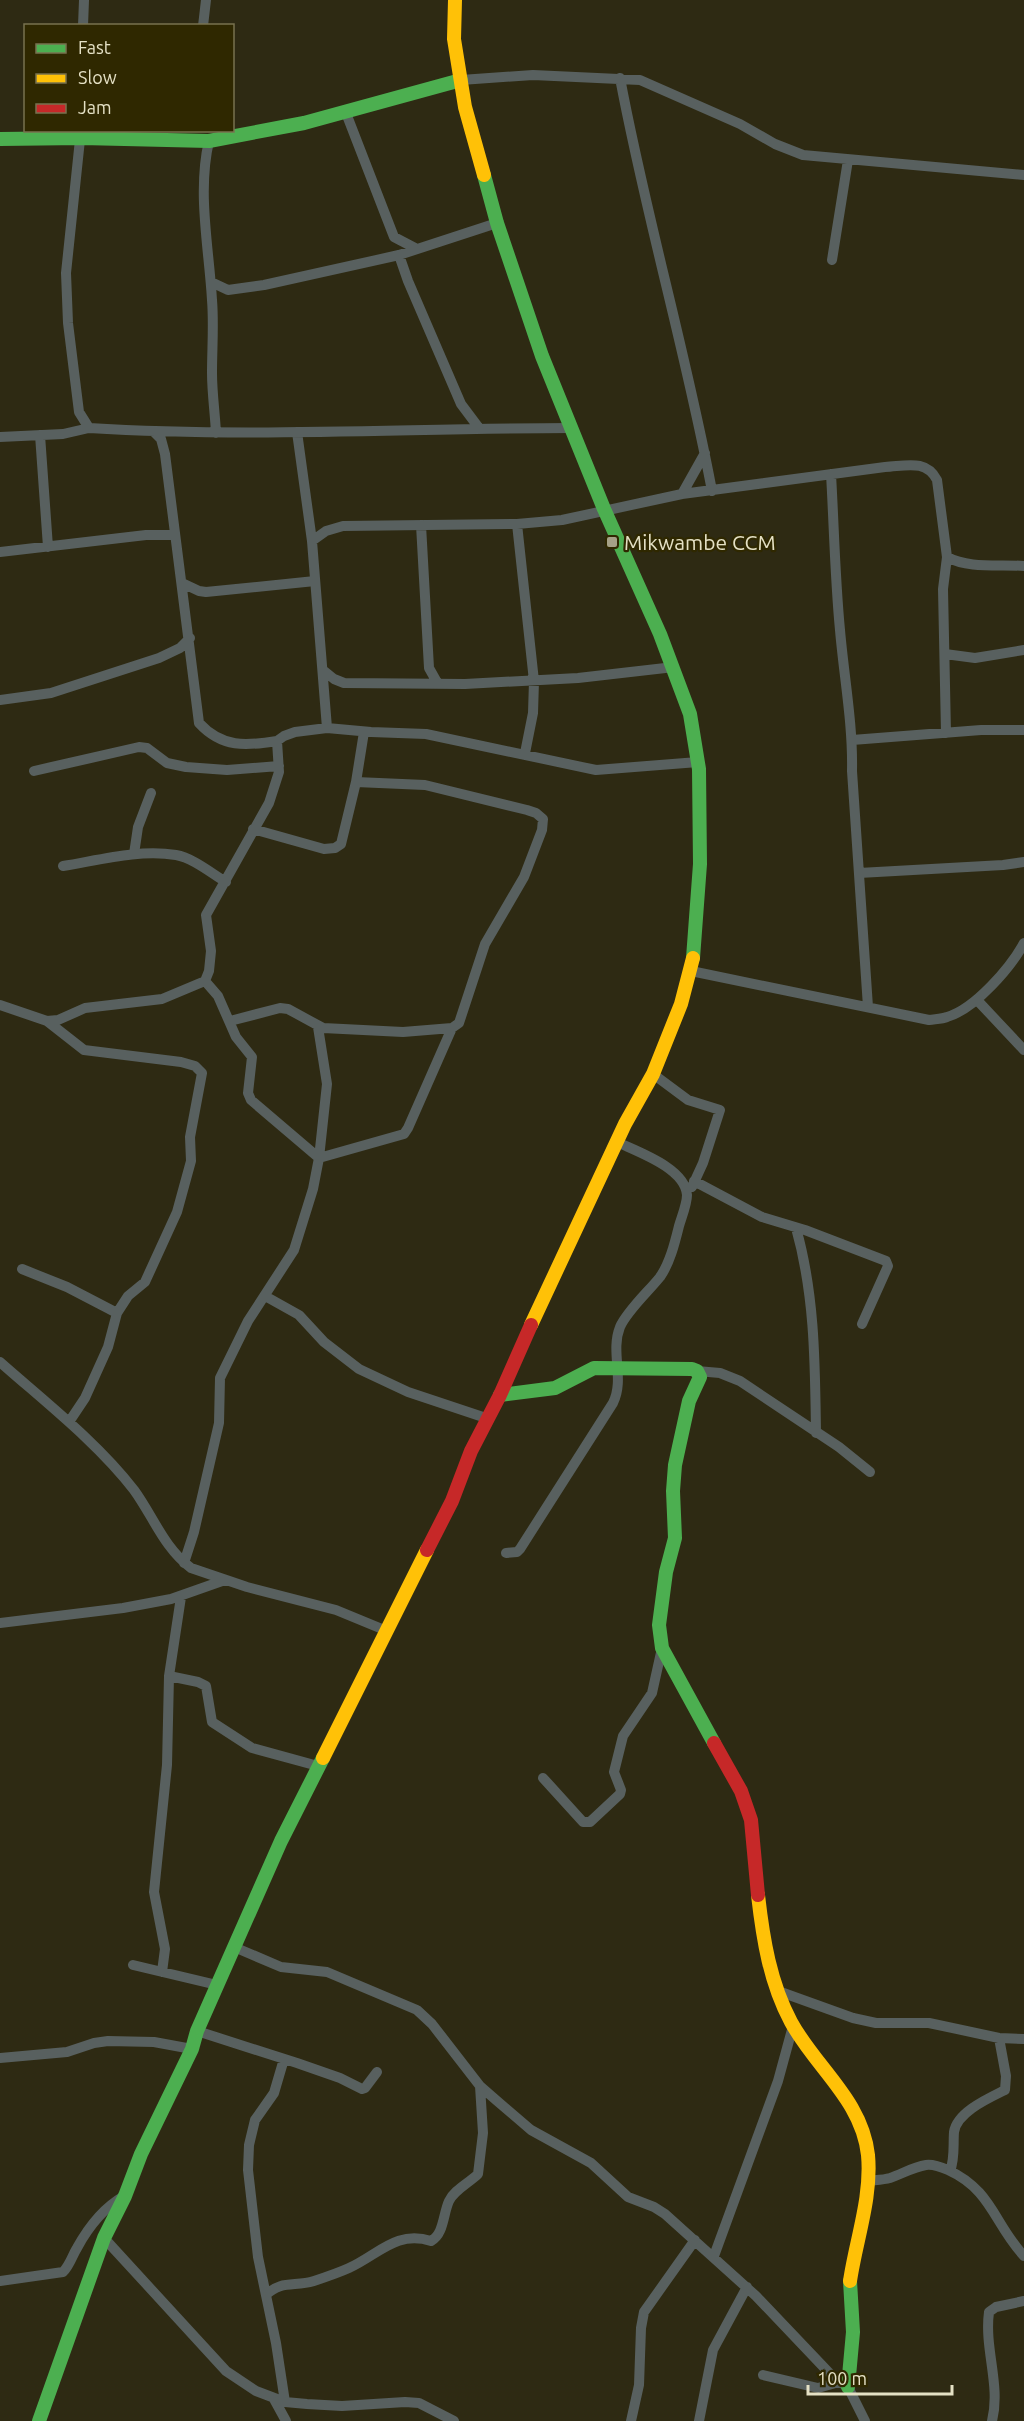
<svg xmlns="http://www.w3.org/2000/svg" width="1024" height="2421" viewBox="0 0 1024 2421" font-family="Ubuntu,sans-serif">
	<rect width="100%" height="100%" fill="#2e2a13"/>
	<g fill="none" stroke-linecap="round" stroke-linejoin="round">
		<path stroke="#58605f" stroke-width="10" d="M83,26L84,0
			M203,26L206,0
			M620,78C646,217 686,352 712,491
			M461,80L533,75L640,80L740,124L775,144L803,155L1024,175
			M346,113L394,237L415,248
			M81,130L66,273L68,323L79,412L89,428C250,438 411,428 572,428
			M209,141C197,192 209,248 212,300C214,324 212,349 212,373C212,393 215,413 216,433
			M399,255L408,281L461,404L479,428
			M832,260L848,160
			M211,282L228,290L264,285L399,255L497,223
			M154,432L161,439L165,454L199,723C222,748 246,746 277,741
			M297,432L312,541L327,728
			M40,435L48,547
			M0,437L63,434L89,428
			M831,474C834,526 835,578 840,630C844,677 853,724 852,771L868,1007
			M682,494L705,453
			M517,524L534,681L533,713L525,753
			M421,525L429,668L438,684
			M312,541L326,531L343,526L517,524L562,520L682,494L885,467C906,466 926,459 937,480L947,557C969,569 1000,564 1024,566
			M0,552L146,535H174
			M182,583L199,591L206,592L315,581
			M945,654L975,658L1024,650
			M323,670L334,679L344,683L465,684L578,678L674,667
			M0,700L51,693L159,658L180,648L190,638
			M946,733L943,589L947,557
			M852,740L981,730H1024
			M34,771L139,747L147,748L167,763L186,767L227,770L279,766
			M253,829L324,849L335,848L341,844L356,782L364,732
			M134,854L138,827L151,793
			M63,866C100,860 139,849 176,855C193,858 211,873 226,882
			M859,873L1003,865L1024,862
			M691,971L929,1020C935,1019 942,1019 947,1017C975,1009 1011,967 1024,943
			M205,981L218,996L236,1037L252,1057L248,1093L251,1100L319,1158L404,1134L408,1128L452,1028
			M977,1000L1024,1050
			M0,1005L47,1021L58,1020L85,1008L162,999L205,981L209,971L211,951L206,915L269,803L279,772L277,741L284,736L295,732L327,728L371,732L426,734L596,770L698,762
			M47,1021L84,1050L181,1062L195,1066L202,1073L190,1137L191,1161L177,1212L145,1282L128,1296L117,1313L108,1347L85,1398L69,1422
			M230,1021L280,1008L288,1009L323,1028L403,1032L452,1028L459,1023L485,944L524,877L542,830L543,819L536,813L527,810L425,785L356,782
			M653,1074L688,1100L720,1110L703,1163L692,1187
			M694,1181L762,1217L805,1230L886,1261L888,1266L862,1324
			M796,1228C815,1295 815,1364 816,1433
			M22,1269L67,1287L117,1313
			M265,1296L299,1315L324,1342L359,1369L408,1392L486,1418
			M0,1362C44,1401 98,1443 134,1490C153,1516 164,1548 191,1568L247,1587L336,1610L387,1631
			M697,1371L720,1373L740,1381L839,1447L870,1472
			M506,1553L517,1552L520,1549L613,1403C625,1379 610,1352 620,1327C627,1311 648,1292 660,1277C670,1263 675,1242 679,1226C682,1216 687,1204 687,1195C685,1168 638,1152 617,1142
			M184,1563L194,1532L219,1423L220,1378L248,1321L294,1250L313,1189L319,1158L327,1084L318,1027
			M0,1623L123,1608L171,1599L225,1580
			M169,1676L198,1682L206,1686L212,1722L252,1748L318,1766
			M543,1778L583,1822H590L620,1794L621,1790L614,1772L623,1736L652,1693L662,1648
			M234,1947L281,1967L327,1972L417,2010L432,2024L480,2086L496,2100L531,2130L591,2163L628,2197L654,2207L665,2214L756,2296L834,2378L848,2387L865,2421
			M133,1965L217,1985
			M162,1972L165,1949L154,1892L167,1765L169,1676L181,1597
			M778,1991L853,2018L876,2023H929L999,2038L1024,2039
			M197,2031L297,2063L340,2078L362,2089L365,2088L377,2072
			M0,2058L67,2052L94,2043L108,2041L154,2042L192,2049
			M284,2059L274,2093L255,2120L249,2145L248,2170L258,2257L276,2343L285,2402
			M950,2171C955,2159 953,2146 954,2132C957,2112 989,2098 1005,2090L1006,2076L999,2038
			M867,2181C875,2180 883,2180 890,2178C902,2174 913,2167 926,2165C933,2164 941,2167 948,2170C992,2190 994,2224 1024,2256
			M104,2238L226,2371L256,2391L285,2402L307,2404L342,2406L405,2402L419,2403L454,2421
			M714,2256L778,2081L793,2026
			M0,2281L63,2272C70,2265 72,2256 77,2248C89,2226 103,2208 124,2196
			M266,2295C281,2280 295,2287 314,2281C326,2277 338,2273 349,2268C378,2255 396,2230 431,2241C444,2234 443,2214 449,2201C454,2190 469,2183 478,2174L483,2133L480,2086
			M763,2375L818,2388L839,2382
			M274,2399L286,2421
			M631,2421L639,2385L641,2328L644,2312L695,2240
			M699,2421L713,2350L747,2287
			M992,2421C1001,2385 984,2349 989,2312L996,2307L1024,2301"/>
		<path stroke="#4caf50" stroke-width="14" d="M0,139L82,138L209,141L304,123L461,80
			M484,175L497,223L542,356L604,509L660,634L690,714L699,769L700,864L693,958
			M500,1395L555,1388L594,1368L692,1369L697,1371L700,1377L689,1401L675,1465L673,1491L675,1538L666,1572L659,1625L662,1648L714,1743
			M848,2387L853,2332L850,2281
			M39,2421L104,2238L125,2196L141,2154L192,2049L197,2031L281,1841L323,1758"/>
		<path stroke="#ffc107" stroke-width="14" d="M455,0L454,39L465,107L484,175
			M531,1325L625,1124L653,1074L681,1004L693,958
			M323,1758L427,1550
			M758,1895C763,1939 770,1983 791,2022C816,2068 862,2100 868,2155C872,2197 856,2240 850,2281"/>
		<path stroke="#c62828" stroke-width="14" d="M427,1550L452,1501L471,1451L500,1395L531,1325
			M714,1743L741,1791L751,1820L758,1895"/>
	</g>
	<rect fill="#a5a187" stroke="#2f2800" stroke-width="2" x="606" y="536" width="12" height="12" rx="3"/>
	<g text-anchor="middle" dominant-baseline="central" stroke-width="4.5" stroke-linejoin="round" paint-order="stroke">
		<g font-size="21" fill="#e5e1c5" stroke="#2f2800" text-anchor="start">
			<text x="624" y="542">Mikwambe CCM</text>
		</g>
	</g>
	<rect x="24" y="24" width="210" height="108" fill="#2f2800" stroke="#78724f" stroke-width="1.5"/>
	<rect x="36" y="44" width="30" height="9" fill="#4caf50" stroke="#78724f" stroke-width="1.5"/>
	<text x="78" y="54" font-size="18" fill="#e5e1c5">Fast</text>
	<rect x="36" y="74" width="30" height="9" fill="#ffc107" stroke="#78724f" stroke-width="1.5"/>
	<text x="78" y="84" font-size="18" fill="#e5e1c5">Slow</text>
	<rect x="36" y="104" width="30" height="9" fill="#c62828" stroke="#78724f" stroke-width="1.5"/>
	<text x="78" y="114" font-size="18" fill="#e5e1c5">Jam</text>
	<path d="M808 2385v9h144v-9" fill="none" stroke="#e5e1c5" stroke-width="3"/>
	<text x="817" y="2385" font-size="18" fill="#e5e1c5" stroke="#2f2800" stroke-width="4.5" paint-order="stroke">100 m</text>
</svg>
